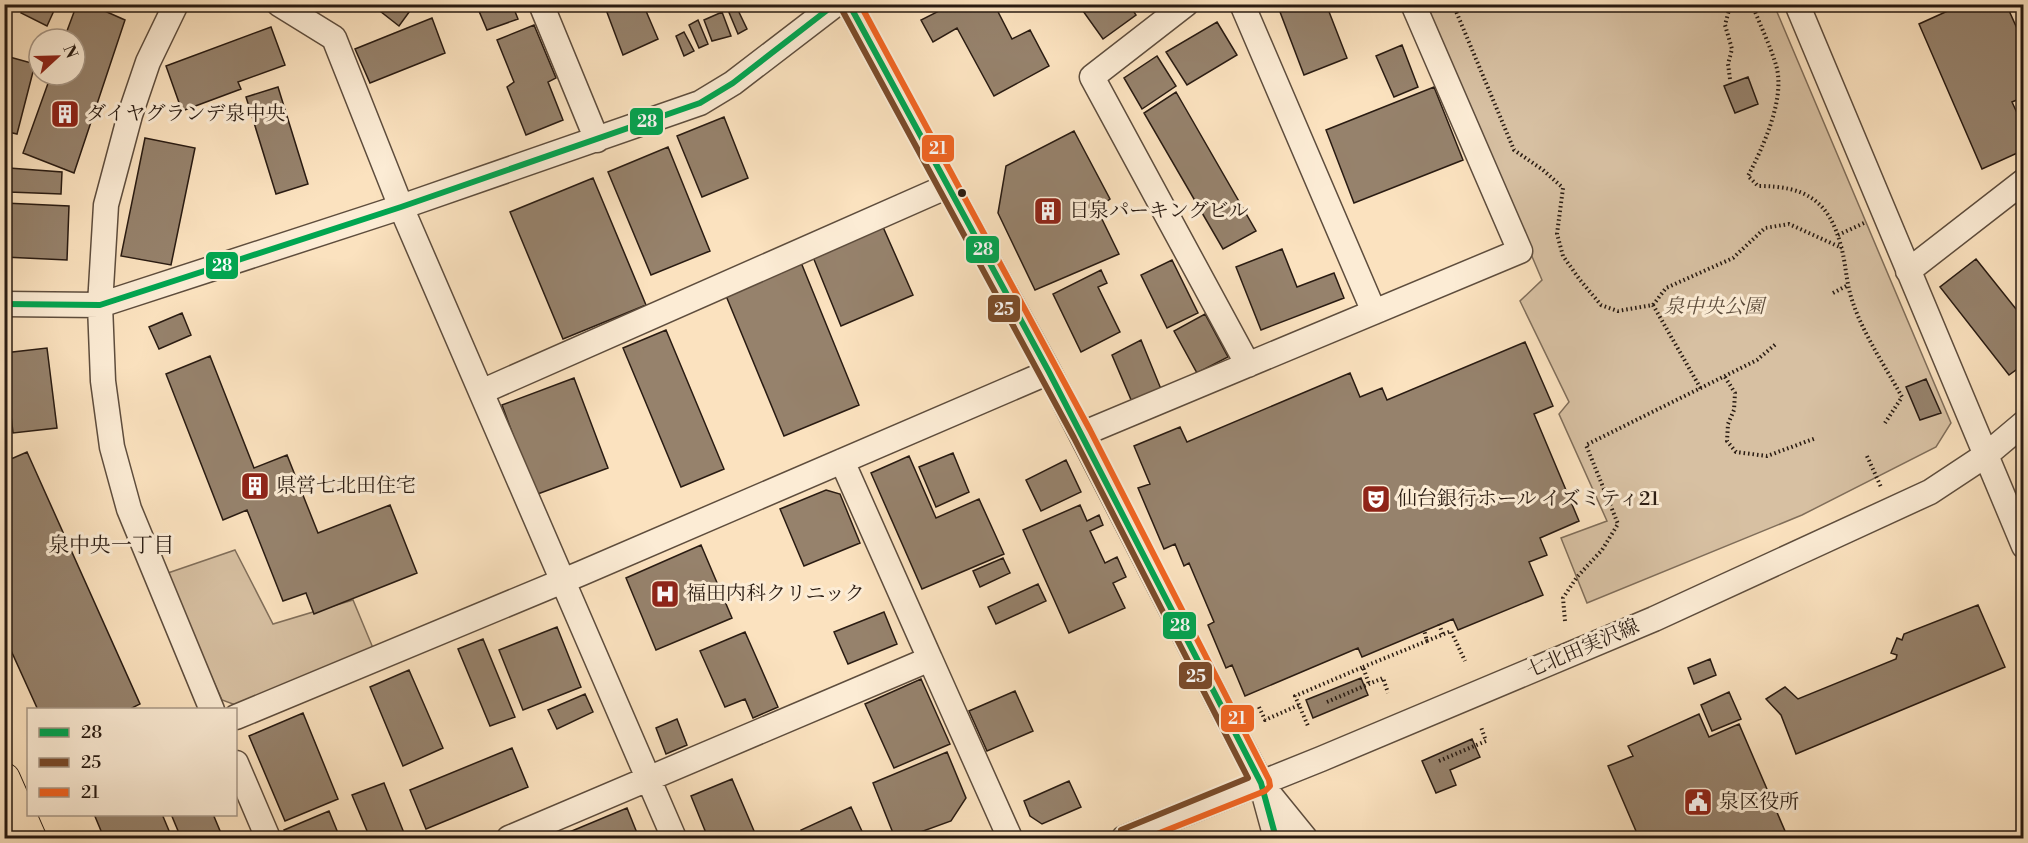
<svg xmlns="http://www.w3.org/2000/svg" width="2028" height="843" viewBox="0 0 2028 843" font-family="'Libre Bodoni','Noto Serif JP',serif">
	<rect width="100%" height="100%" fill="#fbe2bf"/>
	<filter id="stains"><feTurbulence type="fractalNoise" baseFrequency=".00333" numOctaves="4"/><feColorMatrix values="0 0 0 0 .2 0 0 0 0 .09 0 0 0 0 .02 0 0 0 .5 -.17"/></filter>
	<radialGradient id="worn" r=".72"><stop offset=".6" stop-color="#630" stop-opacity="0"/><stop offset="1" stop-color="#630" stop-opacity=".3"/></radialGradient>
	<path fill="#d7c0a2" stroke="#806e5a" stroke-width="1.5" d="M1425,5H1774L1951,423L1936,447L1802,515L1587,603L1561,538L1607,521L1559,414L1569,402L1520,301L1542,280Z
		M235,550L273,624L353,600L373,648L241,707L222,700L165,574Z"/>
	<path fill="#96826c" stroke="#291b12" stroke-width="1.5" d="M25,4H57L47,26L21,13Z
		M77,4H89L125,20L74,173L23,153L51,75H75V39H64Z
		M371,4H415L399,26Z
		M476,4H512L518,19L487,30Z
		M609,4H643L658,39L623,55L605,7Z
		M943,4H994L1012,39L1030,30L1049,66L994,96L957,28L933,42L921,20L945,8Z
		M1078,4H1129L1136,15L1103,39Z
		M1277,4H1326L1347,58L1304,75Z
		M1861,4H1881L1864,11Z
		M1963,4H2006L2024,44V97L2012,102L2024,128V150L1982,169L1919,24Z
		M736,6L747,29L738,34L728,10Z
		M722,12L731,36L712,41L704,20Z
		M432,18L445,53L370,83L355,49Z
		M698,20L708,44L699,48L689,25Z
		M1217,22L1237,55L1187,85L1166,52Z
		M534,25L556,78L548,82L563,120L526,135L507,87L514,82L497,40Z
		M271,27L285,65L238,82L241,89L182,111L166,66Z
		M684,32L694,51L684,56L676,36Z
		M1402,45L1418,87L1394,97L1376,56Z
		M6,56L35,64L17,134L4,131Z
		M1157,56L1176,86L1142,109L1124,78Z
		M1748,77L1758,104L1735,113L1724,86Z
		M278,87L308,184L276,194L246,97Z
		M1434,87L1463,160L1354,203L1326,130Z
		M1176,92L1256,231L1223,249L1144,113Z
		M724,117L748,178L702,197L677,136Z
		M1074,131L1110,199L1097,209L1119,254L1035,290L998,213L1006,166Z
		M145,138L195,148L171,265L121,256Z
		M668,147L710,251L651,275L608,172Z
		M9,168L62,172L61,194L9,192Z
		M593,178L646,305L563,339L510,212Z
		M4,203L69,206L67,260L4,257Z
		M883,227L913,295L841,326L813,257Z
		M1282,249L1297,287L1334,273L1344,298L1261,330L1236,267Z
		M1976,259L2024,319V364L2009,375L1940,287Z
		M800,260L859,405L784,436L724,291Z
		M1172,260L1198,313L1167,328L1141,275Z
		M1101,270L1107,283L1098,287L1120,332L1081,352L1053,294Z
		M182,313L191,335L159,349L149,327Z
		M1205,314L1228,357L1197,373L1174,331Z
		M666,330L724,469L681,487L623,348Z
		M1141,340L1161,389L1132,402L1112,355Z
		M1525,342L1553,406L1534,414L1579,521L1540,538L1547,555L1529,562L1543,595L1458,630L1453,619L1362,657L1358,648L1245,696L1232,665L1226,668L1208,625L1214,622L1189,563L1184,566L1175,544L1164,549L1138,488L1150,484L1134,446L1180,427L1187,442L1350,373L1360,397L1382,388L1387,400Z
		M47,348L57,428L13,433L4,353Z
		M210,356L254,468L287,455L318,533L390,505L417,573L314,614L306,593L283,601L247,510L223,520L166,374Z
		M574,378L608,468L535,495L502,405Z
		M1926,379L1941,413L1920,420L1906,387Z
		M27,452L140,704L128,710H38L4,635V462Z
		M953,453L969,492L936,507L919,467Z
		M909,456L936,518L979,499L1004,554L922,589L871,473Z
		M1066,460L1081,492L1041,511L1026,480Z
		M826,490L840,494L860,543L804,566L780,509Z
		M1080,505L1087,521L1099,515L1103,525L1090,531L1105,563L1117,557L1126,577L1113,583L1125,608L1069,633L1023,530Z
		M701,545L732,618L656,650L626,578Z
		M1003,558L1010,573L980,587L973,571Z
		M1038,584L1046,601L996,624L988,607Z
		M1978,605L2005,667L1796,754L1781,715L1766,699L1785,687L1798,699L1896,659L1897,655L1891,653L1897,638L1902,640L1904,634Z
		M884,612L897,644L848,664L834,632Z
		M557,627L581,687L523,710L499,650Z
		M745,632L778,707L753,718L745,699L725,707L700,651Z
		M483,639L515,717L490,726L458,649Z
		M1710,659L1716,675L1694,684L1688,668Z
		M409,670L443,748L403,766L370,687Z
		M1361,678L1368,695L1313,718L1306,700Z
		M921,679L950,744L894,768L865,704Z
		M1015,691L1033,731L987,751L969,711Z
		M1729,692L1741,719L1712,731L1701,705Z
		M585,694L593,712L557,729L548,710Z
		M303,713L338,799L285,821L249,736Z
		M1699,714L1709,737L1739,724L1788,838H1639L1608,766L1633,756L1628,746Z
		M677,719L687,745L666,754L656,728Z
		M1472,739L1480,757L1450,770L1456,785L1436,793L1422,761Z
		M512,748L528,787L426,829L410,790Z
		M947,752L966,798L951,821L904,838H895L873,783Z
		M732,779L757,838H708L691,796Z
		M1069,781L1081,807L1042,824L1030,816L1024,801Z
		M384,783L406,838H370L352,795Z
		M851,807L865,838H805L801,830Z
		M627,808L639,838H555Z
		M329,811L340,838H287L284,830Z
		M94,814H162L172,838H104Z
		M171,814H213L223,838H181Z"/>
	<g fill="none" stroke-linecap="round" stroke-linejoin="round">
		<g stroke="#5e4d3d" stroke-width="27">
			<path id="minor" d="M176,4L148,62L130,115L106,205L100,305L103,381L112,447L129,509L212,710
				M279,4L334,38L401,207L674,838
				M541,4L597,140
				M849,4L1049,372L1235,733L1261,783L1276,838
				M1186,4L1092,77L1248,365
				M1242,4L1374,312
				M1797,4L2024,546
				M1908,271L2024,181
				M4,304L100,305L401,207L700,103L733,83L836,4
				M481,392L948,186
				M1082,434L1520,251L1413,4
				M930,659L1010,838
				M236,717L582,573L1049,372
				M236,763L268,838
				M1266,790L1305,838
				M509,838L930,659L842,461
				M1124,838L1321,759L1654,619L1930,492L1986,455L2024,423"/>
		</g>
		<g stroke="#291b12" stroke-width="34">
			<path id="major" d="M4,779L30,838"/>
		</g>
		<path stroke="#291b12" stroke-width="4" stroke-dasharray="1.5 3" stroke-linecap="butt" d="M1453,4L1514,150L1543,170L1563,188L1557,234L1563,256L1580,280L1601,305L1618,311L1653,305L1701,389
			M1752,4C1760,25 1770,45 1776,65C1786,98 1763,147 1748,176L1758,186C1805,186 1829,200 1841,246C1846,264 1846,282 1852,300C1863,334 1885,366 1902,397L1885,423
			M1730,79L1728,64L1732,49L1725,25L1729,10L1735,4
			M1838,235L1864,223
			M1833,293L1848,285
			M1653,305L1666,288L1733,258L1765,228L1789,224L1842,248
			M1725,377L1735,393L1734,410L1728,424L1727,441L1736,452L1767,456L1816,438
			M1867,456L1881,487
			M1565,621L1563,598L1577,577L1602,550L1618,524L1586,445L1757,360L1777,343
			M1439,624L1443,635
			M1427,641L1451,631L1465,661
			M1363,667L1427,641L1424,630
			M1327,702L1383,678L1388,693
			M1299,705L1295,696L1363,667L1369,684
			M1259,707L1265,720L1299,705L1308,726
			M1439,761L1486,741L1481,727"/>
		<use href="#minor" stroke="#fcecd5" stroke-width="24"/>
		<use href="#major" stroke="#fbe2bf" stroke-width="32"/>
		<g stroke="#fcecd5" stroke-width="10">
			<path id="bus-1" d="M849,4L1049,372L1261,783L1276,838
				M4,304L100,305L401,207L700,103L733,83L835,4"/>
		</g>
		<g stroke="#fcecd5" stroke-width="10">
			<path id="bus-2" d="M841,8L1074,438L1248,778L1121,830"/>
		</g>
		<g stroke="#fcecd5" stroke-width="10">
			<path id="bus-3" d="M860,4L1090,430L1269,780L1270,786L1265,791L1147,838"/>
		</g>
		<use href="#bus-1" stroke="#00a651" stroke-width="6"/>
		<use href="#bus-2" stroke="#7a4b2a" stroke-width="6"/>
		<use href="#bus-3" stroke="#f26522" stroke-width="6"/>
	</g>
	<defs>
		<g id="building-square" transform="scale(1.5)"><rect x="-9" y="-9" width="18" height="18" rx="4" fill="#8f2418" stroke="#fcecd5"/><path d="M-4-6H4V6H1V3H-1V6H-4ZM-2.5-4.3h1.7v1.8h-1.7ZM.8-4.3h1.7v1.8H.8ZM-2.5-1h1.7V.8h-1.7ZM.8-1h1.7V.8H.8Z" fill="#fff"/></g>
		<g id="theatre-square" transform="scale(1.5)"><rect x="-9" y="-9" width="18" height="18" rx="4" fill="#8f2418" stroke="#fcecd5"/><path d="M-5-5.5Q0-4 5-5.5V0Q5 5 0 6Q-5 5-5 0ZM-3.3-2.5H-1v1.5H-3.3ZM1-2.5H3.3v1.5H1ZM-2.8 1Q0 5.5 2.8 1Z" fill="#fff"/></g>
		<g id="hospital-square" transform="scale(1.5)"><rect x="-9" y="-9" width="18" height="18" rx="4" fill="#8f2418" stroke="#fcecd5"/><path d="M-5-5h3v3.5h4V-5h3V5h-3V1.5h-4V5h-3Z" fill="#fff"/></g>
		<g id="civic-square" transform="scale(1.5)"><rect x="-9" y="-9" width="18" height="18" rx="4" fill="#8f2418" stroke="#fcecd5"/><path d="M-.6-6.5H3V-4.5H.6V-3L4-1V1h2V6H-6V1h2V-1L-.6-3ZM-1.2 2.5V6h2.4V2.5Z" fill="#fff"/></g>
	</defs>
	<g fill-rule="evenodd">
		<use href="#building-square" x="65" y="114"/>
		<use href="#building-square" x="1048" y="211"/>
		<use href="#building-square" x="255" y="486"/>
		<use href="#theatre-square" x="1376" y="499"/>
		<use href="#hospital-square" x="665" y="594"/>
		<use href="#civic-square" x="1698" y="802"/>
	</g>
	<circle fill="#291b12" stroke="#fcecd5" stroke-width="2" cx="962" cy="193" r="5"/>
	<g text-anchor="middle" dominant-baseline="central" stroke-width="6" stroke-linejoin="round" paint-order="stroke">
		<g font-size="20" fill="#291b12" stroke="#fcecd5" text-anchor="start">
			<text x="86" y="114">ダイヤグランデ泉中央</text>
			<text x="1069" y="211">日泉パーキングビル</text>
			<text x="276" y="486">県営七北田住宅</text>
			<text x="1397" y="499">仙台銀行ホール イズミティ21</text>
			<text x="686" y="594">福田内科クリニック</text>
			<text x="1719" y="802">泉区役所</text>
		</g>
		<g font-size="20" font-style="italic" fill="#5d4d3d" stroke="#fcecd5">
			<text x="1714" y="307">泉中央公園</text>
		</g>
		<g font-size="20" fill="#291b12" stroke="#fcecd5">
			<text transform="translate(1583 649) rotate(-23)">七北田実沢線</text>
		</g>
		<g font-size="21" fill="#291b12" stroke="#fcecd5">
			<text x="111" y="546">泉中央一丁目</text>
		</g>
	</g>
	<g stroke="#fcecd5" stroke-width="2">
		<rect x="629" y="107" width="35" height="29" rx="6" fill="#00a651"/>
		<rect x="921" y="134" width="34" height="29" rx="6" fill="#f26522"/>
		<rect x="965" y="235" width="35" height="29" rx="6" fill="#00a651"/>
		<rect x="205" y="251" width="34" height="29" rx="6" fill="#00a651"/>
		<rect x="987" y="294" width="34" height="29" rx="6" fill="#7a4b2a"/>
		<rect x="1162" y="611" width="35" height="29" rx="6" fill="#00a651"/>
		<rect x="1178" y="661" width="35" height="29" rx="6" fill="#7a4b2a"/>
		<rect x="1220" y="704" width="35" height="29" rx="6" fill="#f26522"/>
	</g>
	<g font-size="16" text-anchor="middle" font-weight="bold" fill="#fff">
		<text x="647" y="127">28</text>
		<text x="938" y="154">21</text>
		<text x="983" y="255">28</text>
		<text x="222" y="271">28</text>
		<text x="1004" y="315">25</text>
		<text x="1180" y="631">28</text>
		<text x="1196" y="682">25</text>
		<text x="1237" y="724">21</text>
	</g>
	<rect width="2028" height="843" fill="none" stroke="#fbe2bf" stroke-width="24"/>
	<rect x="6" y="6" width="2016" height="831" fill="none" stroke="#291b12" stroke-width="3"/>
	<rect x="12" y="12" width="2004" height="819" fill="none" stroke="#291b12" stroke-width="1.5"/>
	<rect x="27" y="708" width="210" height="108" fill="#fcecd5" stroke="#a89887" stroke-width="1.5"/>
	<rect x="39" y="728" width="30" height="9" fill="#00a651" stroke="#a89887" stroke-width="1.5"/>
	<text x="81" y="738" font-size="18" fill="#291b12">28</text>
	<rect x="39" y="758" width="30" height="9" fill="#7a4b2a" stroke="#a89887" stroke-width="1.5"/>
	<text x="81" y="768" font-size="18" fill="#291b12">25</text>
	<rect x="39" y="788" width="30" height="9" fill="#f26522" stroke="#a89887" stroke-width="1.5"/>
	<text x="81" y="798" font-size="18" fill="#291b12">21</text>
	<g transform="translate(57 57) rotate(68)"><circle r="28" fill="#fcecd5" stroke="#a89887" stroke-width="1.5"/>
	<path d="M0-4.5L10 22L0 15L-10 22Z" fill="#8f2418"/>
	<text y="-9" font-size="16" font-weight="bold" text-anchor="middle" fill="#291b12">N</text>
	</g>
	<rect width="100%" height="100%" filter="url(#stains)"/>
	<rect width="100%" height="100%" fill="url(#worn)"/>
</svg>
